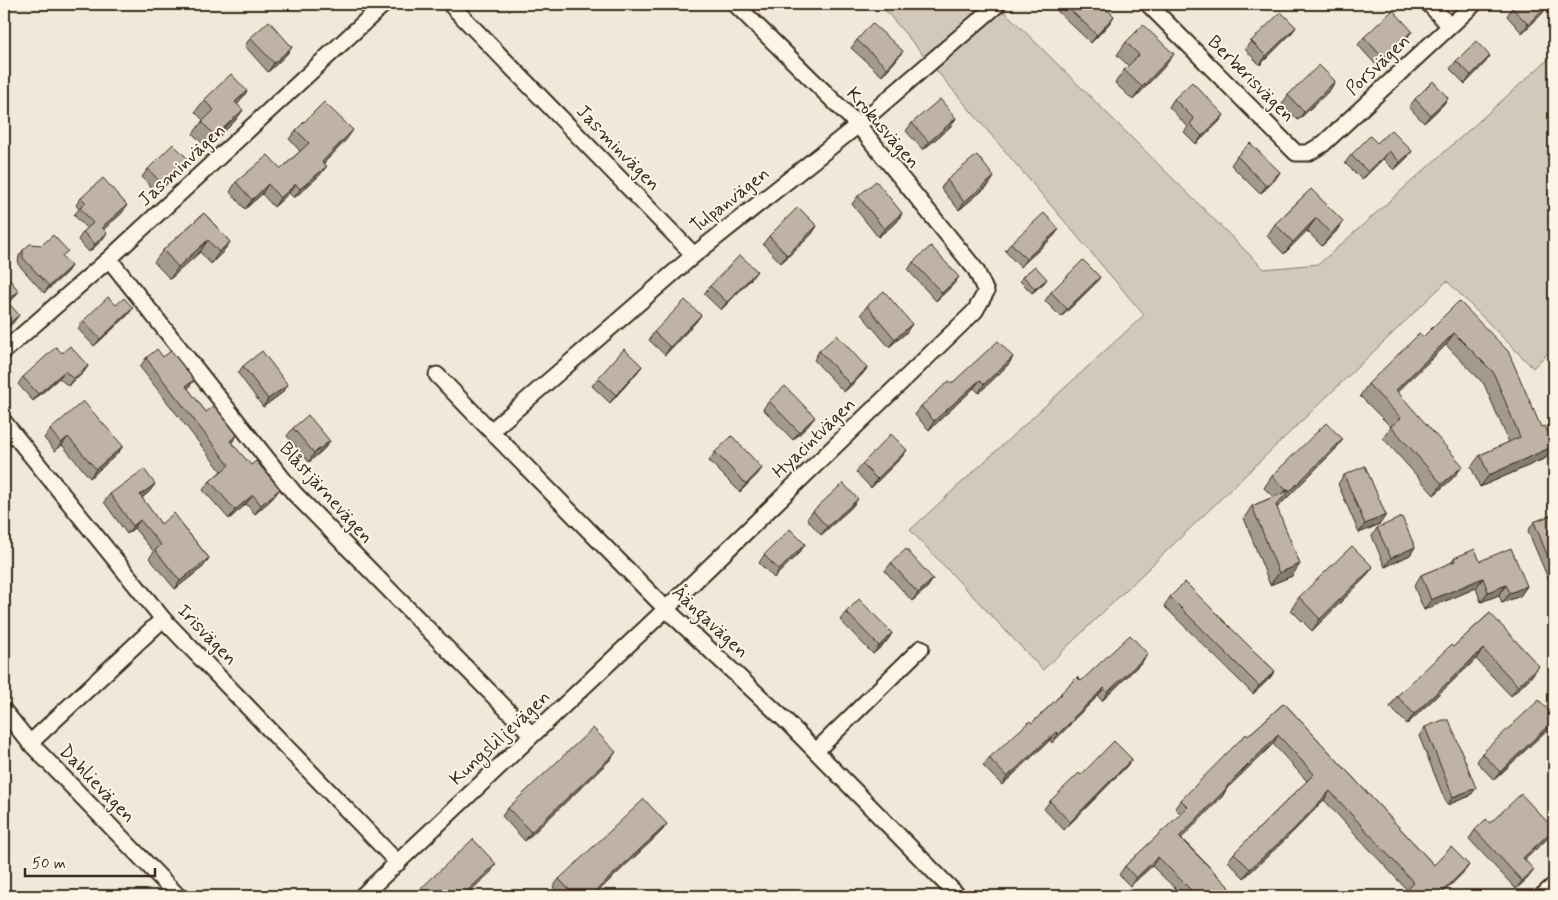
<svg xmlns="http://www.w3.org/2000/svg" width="1558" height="900" viewBox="0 0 1558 900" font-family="Mynerve,sans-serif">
	<rect width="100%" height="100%" fill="#f0e9d9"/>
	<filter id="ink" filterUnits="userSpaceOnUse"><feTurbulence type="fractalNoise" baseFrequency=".02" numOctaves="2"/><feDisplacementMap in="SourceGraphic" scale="10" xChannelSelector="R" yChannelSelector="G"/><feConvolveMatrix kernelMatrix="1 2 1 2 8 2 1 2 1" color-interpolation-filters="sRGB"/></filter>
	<g filter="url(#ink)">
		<path fill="#d2c9ba" stroke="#867a6c" d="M880,4H997L1264,269L1319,264L1554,54V347L1533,368L1447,281L1043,670L910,530L1144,315Z"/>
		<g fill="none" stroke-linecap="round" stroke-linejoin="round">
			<g stroke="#3b2a1e" stroke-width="19">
				<path id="minor" d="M450,4L694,255
					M1148,4L1296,153H1308L1323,144L1474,4
					M1429,4L1450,26
					M109,259L294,493L532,735
					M4,351L109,259L384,4
					M437,375L491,431L666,609L785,720L958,896
					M4,422L163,619L398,863
					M491,431L694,255L858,125L998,4
					M4,711L30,743L178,896
					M30,743L163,619
					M816,751L921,648
					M362,896L666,609L975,311L986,292L976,270L858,125L735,4
					M1542,896L1554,885"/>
			</g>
			<use href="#minor" stroke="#fcf5e5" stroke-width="15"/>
		</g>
		<path fill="#a39a8d" stroke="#3b2a1e" d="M1055,4H1101L1114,16L1108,25L1091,43L1053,7Z
			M1205,4H1211L1208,7Z
			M1548,5L1542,14L1522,33L1507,16L1512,8Z
			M1296,27L1290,35L1260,65L1245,49L1251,41Z
			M1412,31L1406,39L1377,66L1358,45L1364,37Z
			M250,38L292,47L286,55L268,72L245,46Z
			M857,40L897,59L882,76L851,48Z
			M1126,42L1165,66L1133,100L1115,83L1124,70L1129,66L1117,55Z
			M1490,56L1484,64L1465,84L1450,69L1456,61Z
			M1335,81L1330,90L1298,120L1282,104L1288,95Z
			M1448,98L1442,106L1424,123L1409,107L1415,99Z
			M1174,99L1224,115L1218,123L1196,144L1184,132L1188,127L1169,107Z
			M204,100L239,103L237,104L243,110L234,122L207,148L193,134L203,120L195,112Z
			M956,118L951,126L923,150L906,131L912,123Z
			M296,130L346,140L324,163L320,175L294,198L289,193L274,207L262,194L245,209L230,192L236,182L281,169L300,151L289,139Z
			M1377,143L1412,151L1406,159L1394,170L1383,159L1362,180L1345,163L1351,155Z
			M1237,156L1280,172L1274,181L1260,194L1231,165Z
			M183,168L157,193L142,177L148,169Z
			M947,180L989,185L959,210L941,188Z
			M1311,189L1343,221L1335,233L1322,246L1307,231L1284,254L1267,236L1275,224Z
			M858,196L902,213L897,222L878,237L852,204Z
			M81,198L122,213L104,229L102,240L89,252L78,240L83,232L87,229L74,215L79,209L76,205Z
			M204,213L230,242L221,254L211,264L200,252L170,279L154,262L163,250Z
			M817,226L811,235L781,263L763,244L769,236Z
			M1059,229L1053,237L1020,267L1005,251L1011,243Z
			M23,250L71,266L66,273L44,293L18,264L19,256Z
			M913,262L953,285L936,301L908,270Z
			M1023,276L1044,283L1032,293L1020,281Z
			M1100,277L1094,285L1061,317L1045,301L1051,292Z
			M751,279L721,310L704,294L710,286Z
			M1459,301L1546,458L1480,487L1471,467L1480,455L1509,442L1484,384L1446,345L1397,392L1454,477L1434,495L1383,438L1391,427L1360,396L1368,384L1423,337Z
			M116,305L128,315L94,346L78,329L83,321Z
			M867,306L906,333L889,347L861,314Z
			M701,315L695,323L665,355L649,340L654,332Z
			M819,351L867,368L861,376L844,392L814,360Z
			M62,353L88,366L83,373L68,386L59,378L33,401L18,384L23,377Z
			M1013,357L1008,365L979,393L974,388L929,430L915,415L921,406L951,384Z
			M146,358L188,389L206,412L232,443L273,498L255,514L246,504L229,519L203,490L210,481L221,471L140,367Z
			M243,366L282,393L263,407L238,373Z
			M642,366L636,374L610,403L592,386L598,378Z
			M769,401L809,425L793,440L763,409Z
			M293,428L330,441L324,449L309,462L287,436Z
			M50,430L123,446L117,454L90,478L62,445L55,451L44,438Z
			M1343,439L1334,451L1277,507L1292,576L1270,585L1244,518L1252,506L1273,497L1264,488L1272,476Z
			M907,450L901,458L871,488L856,472L862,464Z
			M715,452L762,468L756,476L740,492L709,461Z
			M1344,475L1380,524L1359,533L1338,484Z
			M155,484L149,492L142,498L161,524L183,526L209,558L203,567L175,589L149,558L154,552L134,528L127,534L104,502L110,494Z
			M852,507L821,535L807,519L813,511Z
			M1554,514V581L1550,583L1528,531L1534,522Z
			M1377,528L1415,547L1410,555L1385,567L1372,536Z
			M805,544L800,552L774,578L759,563L764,555Z
			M1454,558L1480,561L1527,586L1520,596L1502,603L1499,595L1481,602L1476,588L1424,610L1414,586L1421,575L1451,563Z
			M891,563L933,579L927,588L912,601L885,571Z
			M1364,579L1312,631L1291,610L1299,597Z
			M1170,597L1255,652L1275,671L1269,679L1253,694L1164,606Z
			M846,612L892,633L887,641L873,654L840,620Z
			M1490,613L1531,677L1511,696L1476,659L1407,724L1390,707L1397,696L1453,647Z
			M1142,662L1102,701L1098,696L1074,719L1068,727L1052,743L1050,740L1002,785L983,766L989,758L1032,723L1056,700L1061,693L1081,681Z
			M1284,703L1434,865H1469L1463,873L1407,890L1324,800L1287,838L1244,878L1228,861L1234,853L1307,781L1273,744L1227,788L1222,797L1181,838L1238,896H1183L1152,866L1130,886L1119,875L1125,866L1181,814L1175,808L1181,800L1248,736Z
			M1554,716V721L1551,726L1494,780L1477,762L1482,753Z
			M1425,727L1476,788L1470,796L1447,805L1419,736Z
			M1132,759L1126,767L1064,830L1044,809L1050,801L1081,775Z
			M610,760L525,841L502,816L508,808Z
			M1490,823L1548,838L1524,860L1528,878L1516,889L1469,839L1475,830Z
			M667,824L661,832L593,896H561L553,887L559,879Z"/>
		<path fill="#857d73" stroke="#3b2a1e" d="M1548,5L1542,14L1522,33L1528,24Z
			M1114,16L1108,25L1091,43L1097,35Z
			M1296,27L1290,35L1260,65L1266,56Z
			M1412,31L1406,39L1377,66L1383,58Z
			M292,47L286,55L268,72L274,63Z
			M903,51L897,59L882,76L887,68Z
			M1174,54L1165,66L1133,100L1142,87Z
			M1490,56L1484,64L1465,84L1471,75Z
			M1335,81L1330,90L1298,120L1304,112Z
			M247,91L239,103L227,114L235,102Z
			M1448,98L1442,106L1424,123L1430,115Z
			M243,110L234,122L207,148L215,136Z
			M1224,115L1218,123L1196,144L1202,136Z
			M956,118L951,126L923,150L929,142Z
			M353,130L346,140L316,171L322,162Z
			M1389,151L1383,159L1362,180L1368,172Z
			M1412,151L1406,159L1394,170L1400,162Z
			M189,160L183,168L157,193L163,185Z
			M327,166L320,175L294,198L300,189Z
			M1280,172L1274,181L1260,194L1266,186Z
			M994,177L989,185L959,210L964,202Z
			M268,184L262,194L245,209L252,200Z
			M296,184L289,193L274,207L280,198Z
			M127,205L122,213L97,235L102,227Z
			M902,213L897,222L878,237L884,229Z
			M1316,218L1307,231L1284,254L1293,242Z
			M1343,221L1335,233L1322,246L1331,234Z
			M817,226L811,235L781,263L787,255Z
			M1059,229L1053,237L1020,267L1026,259Z
			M107,233L102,240L89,252L95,244Z
			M208,240L200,252L170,279L178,267Z
			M230,242L221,254L211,264L219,252Z
			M71,266L66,273L44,293L49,286Z
			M757,271L751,279L721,310L727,302Z
			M959,277L953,285L936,301L942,293Z
			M1100,277L1094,285L1061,317L1067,309Z
			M1047,279L1044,283L1032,293L1035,289Z
			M19,291L13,299L4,307L7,301Z
			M133,308L128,315L94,346L100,339Z
			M19,315L13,323L4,332V328Z
			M701,315L695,323L665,355L670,347Z
			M912,324L906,333L889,347L895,339Z
			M1454,333L1446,345L1387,402L1396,390Z
			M1013,357L1008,365L979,393L984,384Z
			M88,366L83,373L68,386L73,379Z
			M642,366L636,374L610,403L616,395Z
			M867,368L861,376L844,392L850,384Z
			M65,371L59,378L33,401L38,394Z
			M194,380L188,389L186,386Z
			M980,380L974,388L929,430L934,421Z
			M288,385L282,393L263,407L268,399Z
			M815,417L809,425L793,440L799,432Z
			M237,435L231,444L230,441Z
			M68,437L62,445L55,451L61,443Z
			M1343,439L1334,451L1268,517L1286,490Z
			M330,441L324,449L309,462L314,453Z
			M123,446L117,454L90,478L96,469Z
			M1554,446L1546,458L1480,487L1489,475Z
			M907,450L901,458L871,488L877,479Z
			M1463,466L1454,477L1434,495L1442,484Z
			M762,468L756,476L740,492L746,484Z
			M155,484L149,492L134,503L140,495Z
			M280,489L273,498L255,514L261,505Z
			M253,495L246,504L229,519L235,510Z
			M858,499L852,507L821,535L827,527Z
			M1386,515L1380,524L1359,533L1365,524Z
			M140,520L134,528L127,534L133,526Z
			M805,544L800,552L774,578L779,570Z
			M1415,547L1410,555L1385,567L1391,558Z
			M209,558L203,567L175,589L180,581Z
			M1300,564L1292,576L1270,585L1279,573Z
			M1373,567L1364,579L1312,631L1320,619Z
			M1554,577V581L1550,583Z
			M1483,578L1476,588L1424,610L1431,600Z
			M933,579L927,588L912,601L918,593Z
			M1506,585L1499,595L1481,602L1488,592Z
			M1527,586L1520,596L1502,603L1510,593Z
			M892,633L887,641L873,654L879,646Z
			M1483,649L1476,659L1407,724L1414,714Z
			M1148,654L1142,662L1102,701L1108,692Z
			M1539,666L1531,677L1511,696L1518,686Z
			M1275,671L1269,679L1253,694L1259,686Z
			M1104,688L1098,696L1067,726L1073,718Z
			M1074,719L1068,727L1052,743L1058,734Z
			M1554,720L1551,726L1494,780L1500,772Z
			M1056,732L1050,740L1002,785L1007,777Z
			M1278,735L1273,744L1220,795L1226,787Z
			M616,752L610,760L525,841L531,832Z
			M1132,759L1126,767L1064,830L1070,822Z
			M1227,788L1222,797L1174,846L1179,837Z
			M1476,788L1470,796L1447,805L1453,797Z
			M1330,791L1324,800L1287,838L1244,878L1250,869Z
			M667,824L661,832L593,896H590Z
			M1554,829L1548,838L1517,867L1523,858Z
			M1158,857L1152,866L1130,886L1136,878Z
			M496,864L491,872L465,896H462Z
			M1469,865L1463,873L1440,896H1438Z
			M1534,870L1528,878L1516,889L1522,881Z"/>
		<path fill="#beb3a4" stroke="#3b2a1e" d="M1064,4H1101L1114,16L1097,35Z
			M1517,4H1547L1548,5L1528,24L1512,8Z
			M1393,10L1412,31L1383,58L1364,37Z
			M1281,12L1296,27L1266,56L1251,41Z
			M269,21L292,47L274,63L250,38Z
			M872,23L903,51L887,68L857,40Z
			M1143,25L1174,54L1142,87L1124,70L1139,55L1126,42Z
			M1476,41L1490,56L1471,75L1456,61Z
			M1319,65L1335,81L1304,112L1288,95Z
			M231,74L247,91L235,102L243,110L215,136L202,122L214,110L204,100Z
			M1433,81L1448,98L1430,115L1415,99Z
			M1192,82L1224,115L1202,136L1190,124L1194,119L1174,99Z
			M940,99L956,118L929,142L912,123Z
			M324,102L353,130L322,162L327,166L300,189L296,184L280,198L268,184L252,200L236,182L268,155L281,169L309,143L296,130Z
			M1391,130L1412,151L1400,162L1389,151L1368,172L1351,155L1370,136L1377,143Z
			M1250,143L1280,172L1266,186L1237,156Z
			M173,144L189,160L163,185L148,169Z
			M977,155L994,177L964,202L947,180Z
			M103,178L127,205L102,227L107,233L95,244L83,232L93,223L80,208L86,203L81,198Z
			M876,181L902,213L884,229L858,196Z
			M1311,189L1343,221L1331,234L1316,218L1293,242L1275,224Z
			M798,207L817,226L787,255L769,236Z
			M204,213L230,242L219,252L208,240L178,267L163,250Z
			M1044,213L1059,229L1026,259L1011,243Z
			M53,235L68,251L62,256L71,266L49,286L23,258V250L30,244L42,245Z
			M931,246L959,277L942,293L913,262Z
			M740,255L757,271L727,302L710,286Z
			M1083,260L1100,277L1067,309L1051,292Z
			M1035,266L1047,279L1035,289L1023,276Z
			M4,273L19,291L7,301L19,315L4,328Z
			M884,291L912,324L895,339L867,306Z
			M108,297L116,305L124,298L133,308L100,339L83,321Z
			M685,300L701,315L670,347L654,332Z
			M1459,301L1508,351L1541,427L1545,426L1554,446L1489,475L1480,455L1520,437L1493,372L1454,333L1396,390L1463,466L1442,484L1391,426L1401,418L1368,384L1419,334L1423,337Z
			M837,335L867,368L850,384L819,351Z
			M998,341L1013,357L984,384L980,380L934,421L921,406L949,381L951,384Z
			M70,346L88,366L73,379L65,371L38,394L23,377L56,347L62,353Z
			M157,349L163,357L171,351L194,380L186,386L206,412L214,406L237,435L230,441L251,465L256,461L280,489L261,505L253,495L235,510L210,481L229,465L146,358Z
			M624,349L642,366L616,395L598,378Z
			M262,351L288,385L268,399L243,366Z
			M785,386L815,417L799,432L769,401Z
			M83,401L123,446L96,469L68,437L61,443L50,430Z
			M308,415L330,441L314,453L293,428Z
			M1326,423L1343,439L1291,490H1286L1272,476Z
			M891,434L907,450L877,479L862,464Z
			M732,436L762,468L746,484L715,452Z
			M1365,466L1386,515L1365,524L1344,475Z
			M144,469L155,484L140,495L161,524L174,513L183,525H182L209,558L180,581L155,550L161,545L140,520L133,526L110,494Z
			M843,483L858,499L827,527L813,511Z
			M1290,490L1276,505L1300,564L1279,573L1252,506Z
			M1554,514V572L1534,522Z
			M1402,517L1415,547L1391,558L1377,528Z
			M790,529L805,544L779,570L764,555Z
			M1352,546L1373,567L1320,619L1299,597Z
			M1511,548L1527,586L1510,593L1506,585L1488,592L1483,578L1431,600L1421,575L1455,561L1454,558L1475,549L1480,561Z
			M906,549L933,579L918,593L891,563Z
			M1185,582L1255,652L1275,671L1259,686L1170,597Z
			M859,599L892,633L879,646L846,612Z
			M1490,613L1539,666L1518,686L1483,649L1414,714L1397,696L1451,645L1453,647Z
			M1130,635L1148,654L1108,692L1104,688L1073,718L1074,719L1058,734L1056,732L1007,777L989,758L1030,721L1032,723L1062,694L1061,693L1077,677L1081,681Z
			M1539,700L1554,716V720L1500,772L1482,753Z
			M1284,703L1434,865L1451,847L1469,865L1438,896H1401L1414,883L1330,791L1293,830L1250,869L1234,853L1314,774L1278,735L1226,787L1227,788L1179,837L1238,896H1197L1158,857L1136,878L1125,866L1188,807L1181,800L1246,734L1248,736Z
			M1443,720H1449L1476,788L1453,797L1425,727Z
			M593,728L616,752L531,832L508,808Z
			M1114,741L1132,759L1070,822L1050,801L1079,773L1081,775Z
			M1521,794L1554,829L1523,858L1534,870L1522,881L1475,830L1486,819L1490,823Z
			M644,799L667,824L590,896H575L559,879Z
			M473,839L496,864L462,896H413Z"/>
	</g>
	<g text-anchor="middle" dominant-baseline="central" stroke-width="4" stroke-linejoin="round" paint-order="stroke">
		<g font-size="19" fill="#3b2a1e" stroke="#fcf5e5">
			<text transform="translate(1378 65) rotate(-43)">Porsvägen</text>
			<text transform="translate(1251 79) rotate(45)">Berberisvägen</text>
			<text transform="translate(883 128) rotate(49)">Krokusvägen</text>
			<text transform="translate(618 148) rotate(46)">Jasminvägen</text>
			<text transform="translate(182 165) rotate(-43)">Jasminvägen</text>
			<text transform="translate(730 200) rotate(-38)">Tulpanvägen</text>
			<text transform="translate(814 438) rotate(-44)">Hyacintvägen</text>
			<text transform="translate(326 493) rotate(48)">Blåstjärnevägen</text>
			<text transform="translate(710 622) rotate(43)">Åängavägen</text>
			<text transform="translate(207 635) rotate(46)">Irisvägen</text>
			<text transform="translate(500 738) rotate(-43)">Kungsliljevägen</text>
			<text transform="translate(97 784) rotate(46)">Dahlievägen</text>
		</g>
	</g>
	<rect width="1558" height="900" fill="none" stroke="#fcf5e5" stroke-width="20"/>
	<rect x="10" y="10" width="1538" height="880" fill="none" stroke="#3b2a1e" stroke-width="2" filter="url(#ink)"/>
	<path d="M25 868v8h130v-8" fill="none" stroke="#3b2a1e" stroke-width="2.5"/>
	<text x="32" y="868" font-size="15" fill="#3b2a1e" stroke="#fcf5e5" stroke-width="4" paint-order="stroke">50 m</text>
</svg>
